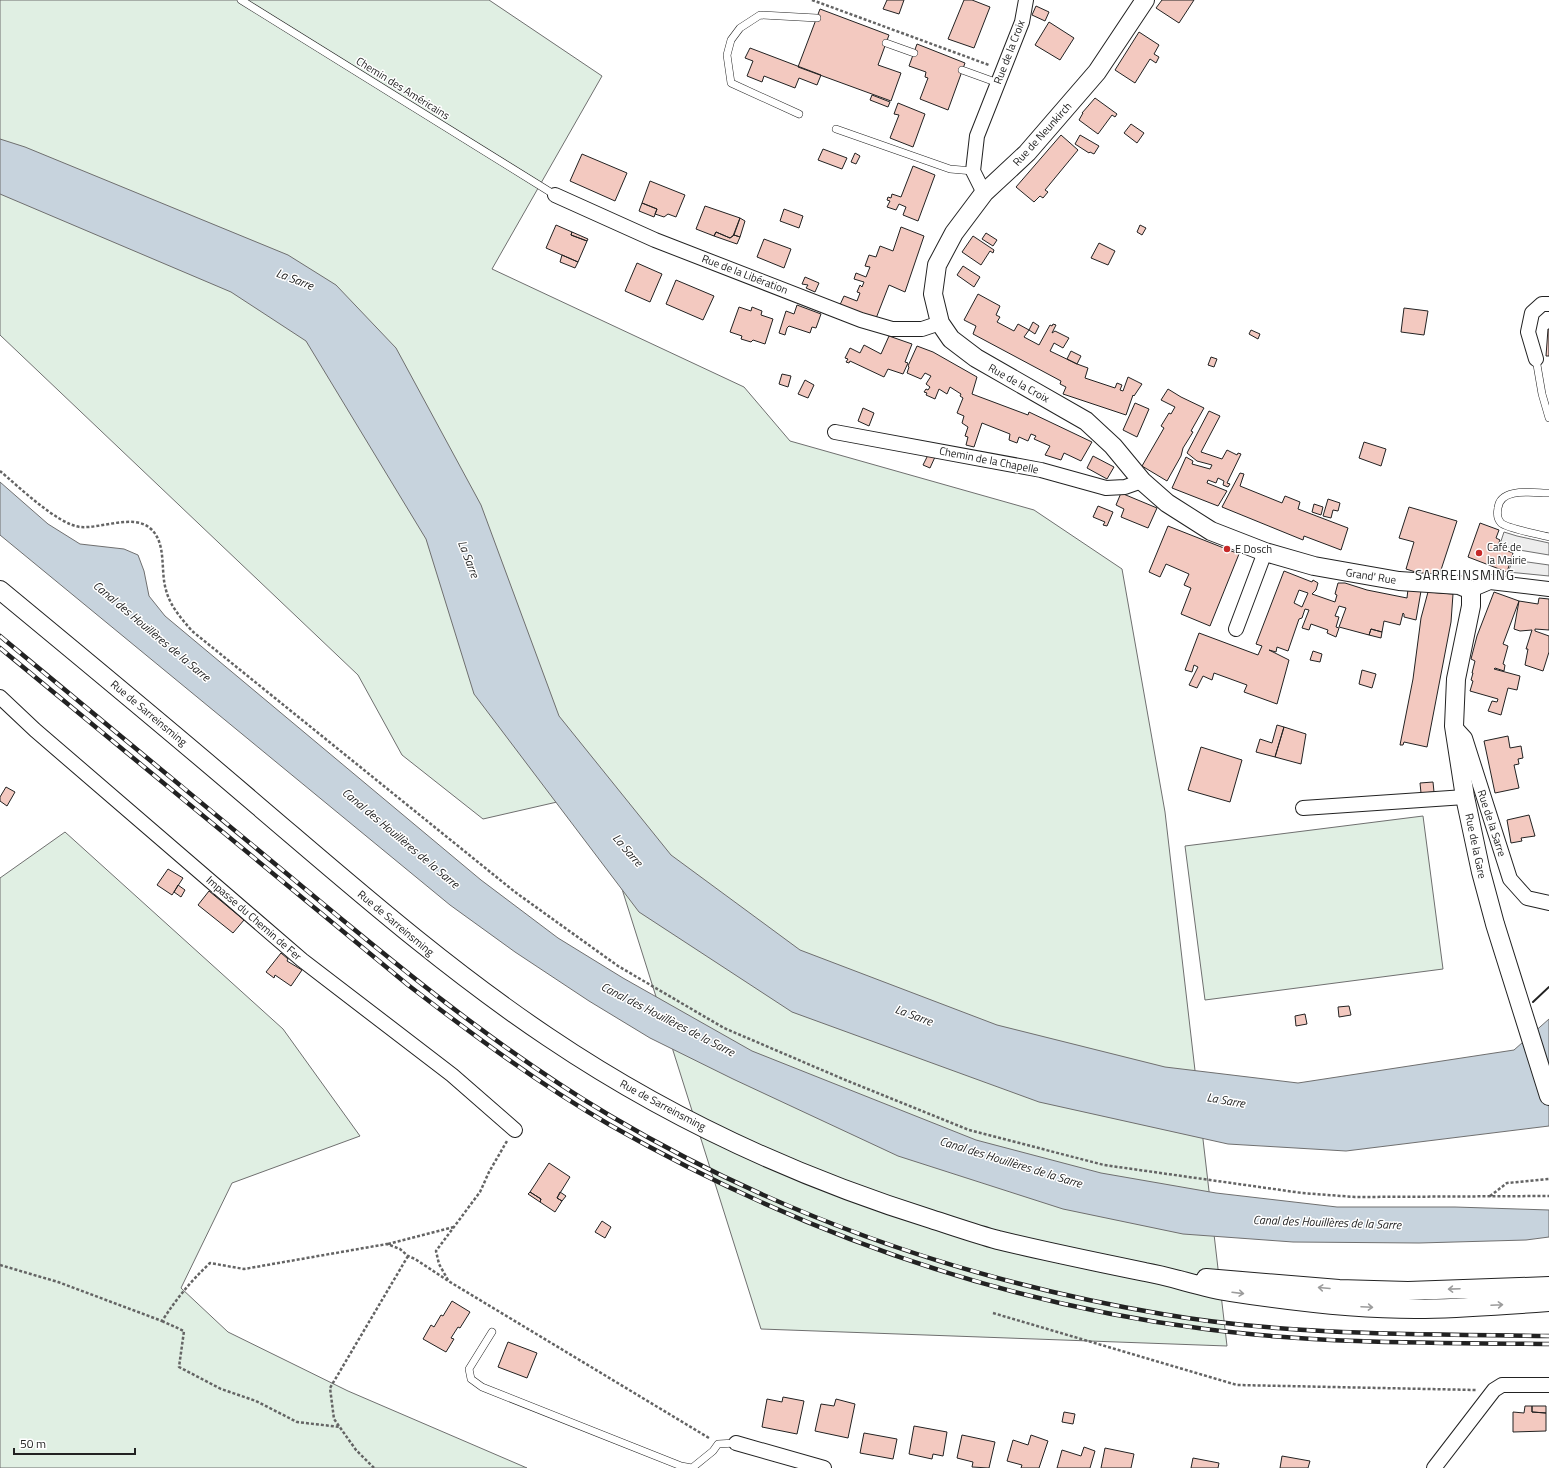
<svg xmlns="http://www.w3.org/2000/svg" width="1549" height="1468" viewBox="0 0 1549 1468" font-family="'Titillium Web',sans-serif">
	<rect width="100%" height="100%" fill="#fff"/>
	<path fill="#e0efe3" stroke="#6f6f6f" d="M0,0H489L602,76L492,269L744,387L790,441L1034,510L1122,569L1165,812L1227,1346L761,1329L592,794L483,819L402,755L358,675L0,335Z
		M1423,816L1443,969L1205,1000L1185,846Z
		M65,832L283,1029L360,1136L232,1183L181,1288L228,1332L348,1391L527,1468H0V878Z"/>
	<path fill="#ededed" stroke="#6f6f6f" d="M1504,532L1517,536L1549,543V555L1513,549L1500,544Z
		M1513,560L1549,565V576L1508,572Z"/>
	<path fill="#c7d3dd" stroke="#6f6f6f" d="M0,139L25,147L288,255L336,285L396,348L481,505L559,716L671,855L800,950L997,1025L1165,1067L1298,1083L1514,1050L1549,1019V1126L1346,1151L1228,1144L1039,1102L792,1012L639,912L474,694L426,539L306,341L231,292L0,194Z
		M0,482L48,524L80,544L124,549L138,555L144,571L149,596L165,616L481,880L558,938L623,978L752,1051L976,1140L1101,1173L1216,1193L1337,1207H1455L1549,1210V1237L1526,1240L1419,1243L1293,1242L1183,1234L1063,1209L898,1156L733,1079L650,1038L589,1001L515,952L450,905L0,535Z"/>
	<path fill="#f3c9c0" stroke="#222" fill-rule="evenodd" d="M887,0H904L899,14L883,9Z
		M964,0H972L990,7L974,48L948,39Z
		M1162,0H1194L1179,23L1156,8Z
		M1036,6L1049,12L1045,21L1032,15Z
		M820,9L889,35L878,65L901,73L891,101L798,67Z
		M1049,22L1074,38L1060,60L1035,45Z
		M1139,32L1159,45L1154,54L1159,57L1156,63L1150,59L1135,83L1115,70Z
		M917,44L965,63L948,110L920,99L928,78L925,77L926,72L909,66Z
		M750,48L821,75L817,85L799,78L795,88L764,76L762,82L747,76L753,61L745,58Z
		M872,95L890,102L888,107L870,100Z
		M1095,98L1117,114L1115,117L1112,115L1098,134L1079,120L1083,113H1082Z
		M898,103L925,114L913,147L890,138L899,115L894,114Z
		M1131,124L1144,133L1137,143L1124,133Z
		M1061,135L1078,150L1045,190L1048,192L1043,198L1040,196L1034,202L1016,187Z
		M1080,135L1099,146L1094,154L1090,152L1089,153L1075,144Z
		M823,149L847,158L842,169L818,160Z
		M855,153L860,156L856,164L851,162Z
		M582,154L627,173L615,201L570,181Z
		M913,166L935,175L918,221L903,215L906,207L899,204L896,210L887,207L890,201L887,200L888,197L891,198L892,194L901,197Z
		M650,181L685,195L676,217L668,214L664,217L655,214L657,209L642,203Z
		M642,203L657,209L654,217L639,211Z
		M705,206L740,218L733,236L730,238L716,232L714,236L696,229Z
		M784,209L803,216L799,228L780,221Z
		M740,218L745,221L740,237L734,235Z
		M556,225L572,232L571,235L587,241L578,262L546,248Z
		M1140,225L1146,228L1142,235L1137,232Z
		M901,227L924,236L905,292L889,285L875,321L839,307L844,296L857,301L860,293L857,292L860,285L862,287L864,282L854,279L856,273L866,277L870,267L865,266L869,255L876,257L880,246L893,251Z
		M572,232L588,239L587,241L571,235Z
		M716,232L730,238L734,235L740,237L737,244L714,236Z
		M986,233L997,240L993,246L982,239Z
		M973,236L994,250L993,253L990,251L981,265L962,252Z
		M764,239L791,249L784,268L757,257Z
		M1099,243L1115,251L1108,265L1091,258Z
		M562,255L578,262L575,268L560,262Z
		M637,263L662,274L650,302L625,291Z
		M963,266L980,277L974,287L957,275Z
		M805,277L819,283L815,292L806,288L808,285L802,284Z
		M676,280L714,296L703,320L666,304Z
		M978,294L1000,306L996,315L1000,317L997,322L1014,331L1018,324L1029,330L1024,337L1039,345L1050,325L1052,326L1053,324L1056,325L1052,333L1055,331L1069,338L1063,348L1054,343L1050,351L1077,364L1088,368L1085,378L1115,388L1117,383L1122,385L1120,390L1123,391L1128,377L1142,384L1134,396L1133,395L1126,415L1063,394L1066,387L1060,384L1061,381L973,334L976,326L964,320Z
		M797,305L821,314L816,328L812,327L810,333L789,326L787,328L785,335L779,333L786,311L794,314Z
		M739,307L751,311L752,307L762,311L761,315L773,319L765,344L753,340L751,342L741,339L742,336L730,332Z
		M1404,308L1428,311L1424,335L1401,332Z
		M1033,322L1039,326L1035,334L1029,330Z
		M1548,329H1549V356H1546Z
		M1251,330L1260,334L1258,339L1249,334Z
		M889,336L912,344L905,362L908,363L903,374L888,369L884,377L850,361L849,363L846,362L848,359L845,358L850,348L860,353L864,345L881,354Z
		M917,346L933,352L977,377L972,394L1028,415L1029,412L1092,442L1081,461L1064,453L1061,460L1045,455L1050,446L1034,439L1036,436L1031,434L1028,441L1019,437L1017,443L1009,440L1010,434L982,423L974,447L966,445L968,437L965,436L968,427L962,423L964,416L957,413L963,398L960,396L961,394L950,387L947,394L939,389L935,399L926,395L927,393L924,392L926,389L928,390L930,387L926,384L931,376L925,373L921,379L907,373L909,367L908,366Z
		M1071,351L1081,356L1077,364L1067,359Z
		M1211,357L1217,359L1214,367L1208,365Z
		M782,374L791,376L788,387L779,384Z
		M805,380L814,385L808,398L798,394Z
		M1168,389L1181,397L1204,408L1191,431L1193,432L1183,448L1181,456L1167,481L1142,466L1164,428L1161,426L1169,413L1171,414L1175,407L1161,400Z
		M1135,403L1149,409L1137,437L1123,430Z
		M863,408L874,413L869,426L858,421Z
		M1209,411L1220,416L1201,452L1222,459L1227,450L1237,455L1238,453L1241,454L1227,483L1230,484L1228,487L1223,485L1224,481L1218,478L1216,483L1208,480L1207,483L1227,491L1218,506L1172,488L1186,457L1193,461L1192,464L1210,469L1212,465L1197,461L1187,453Z
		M1364,442L1386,449L1381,466L1359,458Z
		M928,455L935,457L930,468L923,465Z
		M1093,456L1114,467L1107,479L1087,468Z
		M1240,473L1244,474L1240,486L1282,503L1285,496L1300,502L1298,509L1348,528L1341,550L1304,536L1303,540L1222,507Z
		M1121,493L1157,508L1148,528L1121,517L1124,509L1116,505Z
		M1328,499L1340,503L1338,511L1333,510L1331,518L1323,516Z
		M1314,504L1323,507L1321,515L1312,512Z
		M1098,506L1113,512L1107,526L1103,525L1105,522L1093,517Z
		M1409,507L1457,521L1438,579L1406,569L1414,542L1399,538Z
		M1480,523L1499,530L1496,538L1500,540L1497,547L1513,553L1507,572L1468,557Z
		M1168,526L1239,554L1210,626L1181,614L1191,588L1184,585L1189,574L1166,564L1160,577L1149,572Z
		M1284,571L1312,582L1313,580L1318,583L1316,590L1312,594L1335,602L1337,595L1335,594L1338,583H1345L1367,590L1407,598L1408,589L1421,591L1416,620L1404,617V614L1403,613L1400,625L1384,621L1382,632L1371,629L1369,635L1339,627L1346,608L1339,606L1335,616L1339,617L1336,627L1339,628L1336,637L1327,633L1328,630L1311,624L1309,630L1302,628L1309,610L1305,609L1302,618L1299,619L1288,651L1277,647L1276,652L1269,650L1289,660L1277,704L1244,692L1247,685L1214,673L1212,680L1203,676L1197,688L1189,685L1198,667L1194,665L1192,672L1185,670L1199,633L1258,655L1262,646L1256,644ZM1299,590L1308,593L1302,607L1294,603Z
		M1428,592L1453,594L1451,622L1427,747L1404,742L1403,745H1400L1413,679L1421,618Z
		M1494,592L1519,601L1503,644L1508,646L1503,664L1505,665L1504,671L1495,668L1494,669L1520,676L1517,690L1508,688L1501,715L1488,711L1492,701L1497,702L1498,699L1470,691L1473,681L1471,680L1473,673H1472L1475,661L1471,659L1477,636Z
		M1539,598L1549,599V630L1535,629V631L1549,636V652L1543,671L1525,665L1528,649H1526L1532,630L1520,631L1514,629L1519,601L1538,604Z
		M1371,629L1382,632L1381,638L1369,635Z
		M1313,651L1322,654L1320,662L1310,660Z
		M1362,670L1376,674L1372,688L1359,684Z
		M1277,725L1284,727L1275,757L1256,752L1260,739L1272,743Z
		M1284,727L1306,734L1301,764L1275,757Z
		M1508,736L1510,748L1521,746L1523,758L1518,759L1519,764L1514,765L1519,788L1495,793L1484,741Z
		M1201,747L1242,760L1230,802L1188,790Z
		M1433,782L1434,792L1421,793L1420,783Z
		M6,787L15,792L7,806L0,801V797Z
		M1529,815L1535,836L1521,838L1522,841L1511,843L1507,820Z
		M168,869L183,878L172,895L157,885Z
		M178,885L185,890L181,897L174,892Z
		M209,891L244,920L233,933L198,905Z
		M281,953L288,959L287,961L302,970L291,986L275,975L274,978L266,972Z
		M1349,1006L1351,1015L1339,1017L1338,1007Z
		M1305,1014L1307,1024L1296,1026L1295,1016Z
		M549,1163L570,1177L557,1198L562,1201L555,1212L540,1202L541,1199L530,1192Z
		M530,1192L541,1199L540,1202L528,1194Z
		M560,1192L566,1196L562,1201L557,1198Z
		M602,1221L611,1227L605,1238L595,1232Z
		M452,1301L470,1312L460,1328L458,1327L451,1338L454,1339L446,1352L423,1339L431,1325L434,1327L441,1315L443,1316Z
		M508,1342L537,1353L527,1378L498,1367Z
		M783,1397L804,1401L797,1434L762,1427L767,1399L782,1402Z
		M836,1399L855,1404L848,1438L815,1431L821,1404L834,1406Z
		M1525,1406H1532V1412L1546,1413V1431L1513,1432V1412L1524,1413Z
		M1532,1406H1546V1413L1532,1412Z
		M1064,1412L1075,1414L1073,1424L1062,1422Z
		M914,1426L947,1432L943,1456L933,1454L932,1459L909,1454Z
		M864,1433L897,1439L893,1459L860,1453Z
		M962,1435L995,1442L989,1468L972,1467L973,1462L957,1458Z
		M1031,1435L1048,1441L1039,1468H1021L1022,1465L1007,1461L1013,1440L1028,1445Z
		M1084,1447L1095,1451L1090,1468H1057L1062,1450L1081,1456Z
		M1105,1448L1134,1454L1131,1468H1101Z
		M1282,1456L1310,1461L1308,1468H1280Z
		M1193,1458L1219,1463L1218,1468H1191Z"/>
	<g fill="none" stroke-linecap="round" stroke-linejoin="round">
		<g stroke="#222" stroke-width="8">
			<path id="service" d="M241,0L555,195
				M886,43L914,53
				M962,70L998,83
				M799,114L731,83L727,55L731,40L740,28L760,15L817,18
				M836,129L950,169L973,171
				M1536,359L1542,394L1549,418
				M1549,493C1534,493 1500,487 1498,508C1497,513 1497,519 1501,523C1508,529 1539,534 1549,537
				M492,1332L469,1369L471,1379L482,1387L681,1466L692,1468L713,1451L718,1444L736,1443"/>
		</g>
		<g stroke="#222" stroke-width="16">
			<path id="minor" d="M984,193L973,171L977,136L1022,22L1026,0
				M555,195L655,240L861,320L892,329H922L940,323
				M1536,359L1528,332L1532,313L1542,304H1549
				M835,432L1041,470L1106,488L1125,487L1142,481
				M1471,590L1490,582L1549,589
				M1236,629L1265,552
				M0,697L35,730L302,960L452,1075L515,1130
				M1454,726L1465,738L1510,879L1527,898L1549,903
				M1303,808L1465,797
				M736,1443L824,1468
				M1434,1468L1494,1390L1502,1385H1549"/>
		</g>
		<g stroke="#222" stroke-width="20">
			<path id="tertiary" d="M1145,0L1097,72L1027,153L984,193L954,233L937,265L933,294L940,323L951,339L976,358L1086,421L1113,446L1142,481L1167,503L1211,531L1265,552L1314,566L1399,581L1459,585L1471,590V606L1456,679L1454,726L1465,797L1481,872L1495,924L1549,1096
				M0,590C86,661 173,733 258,806C352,886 445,968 548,1037C665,1116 796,1177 931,1219C953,1226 976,1234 998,1240C1047,1252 1096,1262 1145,1272C1174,1277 1202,1288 1231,1292C1295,1302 1361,1310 1425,1309C1466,1308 1508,1305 1549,1302
				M1206,1278L1339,1289L1408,1291L1549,1286"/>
		</g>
		<path stroke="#646464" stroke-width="2.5" stroke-dasharray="3 2" stroke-linecap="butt" d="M812,0L989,65
			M0,471C18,486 57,524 80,527C101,529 134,513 151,529C167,544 160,570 166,590C170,606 181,618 192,631L515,892L618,966L724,1028L843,1079L969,1130L1104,1165L1302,1193L1355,1197L1549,1196
			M1490,1196L1507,1183L1549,1179
			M388,1244L454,1227
			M0,1265L58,1282L162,1321C177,1298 190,1282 210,1263L244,1269L387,1244L400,1249L408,1256L415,1259L450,1282L709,1438
			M448,1280L439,1264L436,1251L480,1192L489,1172L507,1141
			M993,1313L1237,1385L1476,1390
			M162,1321L184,1331L179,1367L221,1389L256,1401L297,1422L340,1427
			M374,1468L356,1450L334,1419L330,1388L408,1256"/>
		<use href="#service" stroke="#fff" stroke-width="7"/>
		<use href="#minor" stroke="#fff" stroke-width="14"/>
		<use href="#tertiary" stroke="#fff" stroke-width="18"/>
		<g stroke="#222" stroke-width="4.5">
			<path id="rail" d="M0,636C97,717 195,797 292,878C394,963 495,1047 609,1115C779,1216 968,1281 1162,1314C1290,1336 1420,1334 1549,1336
				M0,648L408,985C473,1035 539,1084 610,1125C794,1230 995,1302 1205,1329C1319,1344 1434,1343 1549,1344"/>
		</g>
		<use href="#rail" stroke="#fff" stroke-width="3" stroke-dasharray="9" stroke-linecap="butt"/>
		<path stroke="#222" stroke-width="2" d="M1533,1002L1549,987"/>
	</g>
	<defs><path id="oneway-shaft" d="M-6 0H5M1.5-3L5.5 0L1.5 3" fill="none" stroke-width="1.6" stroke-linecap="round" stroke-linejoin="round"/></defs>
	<g stroke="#9c9c9c">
		<use href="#oneway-shaft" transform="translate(1324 1288) rotate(-175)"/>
		<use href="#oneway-shaft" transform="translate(1454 1289) rotate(178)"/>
		<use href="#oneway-shaft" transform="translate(1238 1293) rotate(7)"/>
		<use href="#oneway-shaft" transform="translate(1497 1305) rotate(-3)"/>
		<use href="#oneway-shaft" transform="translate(1367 1307) rotate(3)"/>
	</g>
	<g fill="#c62828" stroke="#fff" stroke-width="1.5">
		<circle cx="1227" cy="549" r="4"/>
		<circle cx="1479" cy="553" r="4"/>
	</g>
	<g text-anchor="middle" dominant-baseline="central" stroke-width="3" stroke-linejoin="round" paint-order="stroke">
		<g font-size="11" fill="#222" stroke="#fff">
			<text transform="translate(1009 52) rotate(-69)">Rue de la Croix</text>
			<text transform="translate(403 88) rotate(32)">Chemin des Américains</text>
			<text transform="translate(1042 134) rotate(-48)">Rue de Neunkirch</text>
			<text transform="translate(745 274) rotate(21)">Rue de la Libération</text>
			<text transform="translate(1019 383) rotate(29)">Rue de la Croix</text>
			<text transform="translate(989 460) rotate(11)">Chemin de la Chapelle</text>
			<text transform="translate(1371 576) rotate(9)">Grand' Rue</text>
			<text transform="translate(149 713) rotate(40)">Rue de Sarreinsming</text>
			<text transform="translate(1492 823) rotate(72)">Rue de la Sarre</text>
			<text transform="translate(1476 846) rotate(78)">Rue de la Gare</text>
			<text transform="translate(254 918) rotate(41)">Impasse du Chemin de Fer</text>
			<text transform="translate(396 923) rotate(40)">Rue de Sarreinsming</text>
			<text transform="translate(663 1105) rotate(28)">Rue de Sarreinsming</text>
		</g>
		<g font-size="11" fill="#222" stroke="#fff" text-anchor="start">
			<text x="1487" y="547">Café de<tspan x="1487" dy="13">la Mairie</tspan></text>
			<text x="1235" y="549">E Dosch</text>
		</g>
		<g font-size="12" font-style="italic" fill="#222" stroke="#fff">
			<text transform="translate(295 279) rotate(21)">La Sarre</text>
			<text transform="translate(469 559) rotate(69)">La Sarre</text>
			<text transform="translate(152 631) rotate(40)">Canal des Houillères de la Sarre</text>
			<text transform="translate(401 838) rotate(40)">Canal des Houillères de la Sarre</text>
			<text transform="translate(628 850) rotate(49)">La Sarre</text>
			<text transform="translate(914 1015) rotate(20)">La Sarre</text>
			<text transform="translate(668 1019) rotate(27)">Canal des Houillères de la Sarre</text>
			<text transform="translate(1226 1100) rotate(10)">La Sarre</text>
			<text transform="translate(1011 1162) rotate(17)">Canal des Houillères de la Sarre</text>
			<text transform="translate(1327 1222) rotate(2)">Canal des Houillères de la Sarre</text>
		</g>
		<g font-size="13" letter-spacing="1" fill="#222" stroke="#fff">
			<text x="1465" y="575">SARREINSMING</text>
		</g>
	</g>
	<path d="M14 1448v6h121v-6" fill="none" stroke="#222222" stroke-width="2"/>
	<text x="20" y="1448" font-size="12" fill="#222222" stroke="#ffffff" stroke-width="3" paint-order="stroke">50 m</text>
</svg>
